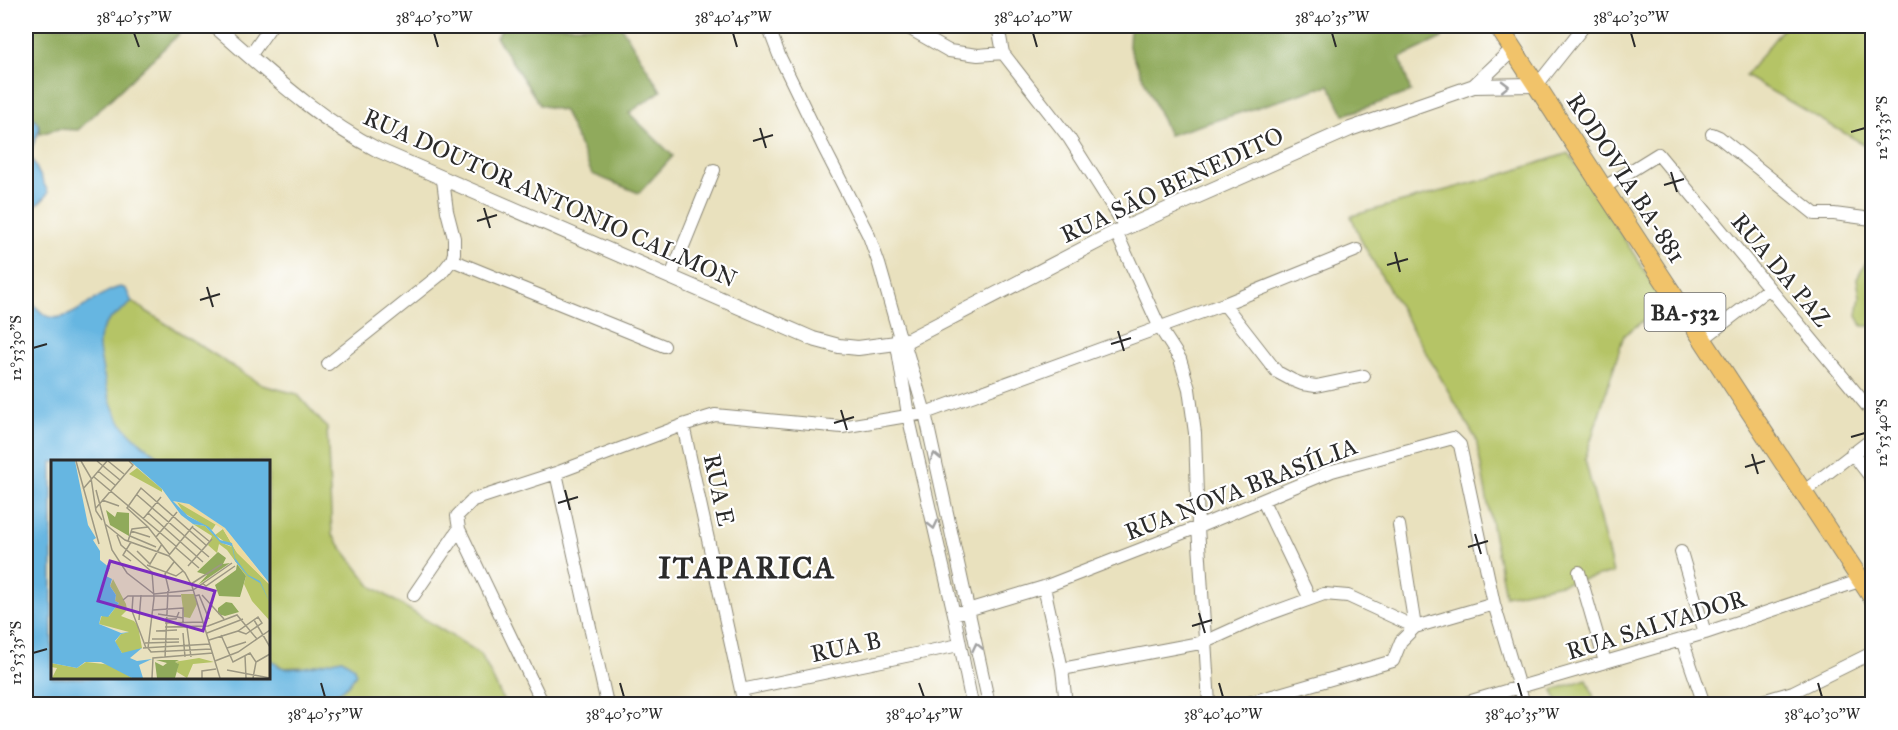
<svg xmlns="http://www.w3.org/2000/svg" width="1898" height="730" viewBox="0 0 1898 730" font-family="'IM FELL Great Primer',serif">
	<rect width="100%" height="100%" fill="#fff"/>
	<filter id="ink" filterUnits="userSpaceOnUse"><feTurbulence type="fractalNoise" baseFrequency=".0167" numOctaves="2"/><feDisplacementMap in="SourceGraphic" scale="12" xChannelSelector="R" yChannelSelector="G"/><feConvolveMatrix kernelMatrix="1 2 1 2 8 2 1 2 1" color-interpolation-filters="sRGB"/></filter>
	<filter id="wash" filterUnits="userSpaceOnUse"><feTurbulence type="fractalNoise" baseFrequency=".008" numOctaves="4" result="noise"/><feDisplacementMap in="SourceGraphic" scale="24" xChannelSelector="R" yChannelSelector="G"/><feGaussianBlur stdDeviation="1.35" result="paint"/><feColorMatrix in="noise" values="0 0 0 0 0 0 0 0 0 0 0 0 0 0 0 0 0 1.4 0 .05"/><feComposite in="paint" operator="in"/></filter>
	<g filter="url(#wash)">
		<rect width="100%" height="100%" fill="#e9e1be"/>
		<path fill="#b5c466" stroke="#707848" stroke-width="1.5" d="M1785,26H1872V149L1745,76Z
			M1569,153L1666,304L1624,335L1585,459L1613,573L1505,596L1476,439L1363,244L1351,216L1501,175Z
			M1872,251V326H1862L1857,315L1860,297L1857,279Z
			M132,302L262,385L297,394L327,428L332,535L371,586L481,654L505,704H323L348,685L300,667L283,668L272,661L268,656V462L164,461L135,440L115,417L108,397L98,347L101,331L111,317Z
			M1587,679L1596,704H1558L1553,690Z"/>
		<path fill="#90aa5b" stroke="#5e6a43" stroke-width="1.5" d="M26,26H170L179,34L78,130L58,129L40,134L39,125L26,111Z
			M504,26H621L661,91L629,113L673,156L639,193L592,174L564,111L540,105L496,37Z
			M1130,26H1445L1442,38L1400,58L1411,92L1344,115L1329,85L1169,135L1129,47Z"/>
		<path fill="#66b6e1" stroke="#487086" stroke-width="1.5" d="M26,111C52,131 30,135 31,157L48,192C45,201 33,207 26,212Z
			M121,287L126,289L132,302C122,312 109,316 102,330C96,341 100,354 102,366C112,420 120,428 164,461L52,462V678H268L269,656C272,661 278,667 284,668C298,671 327,662 342,659L353,666L356,674L348,685L323,704H26V296C32,302 39,312 47,316C70,326 97,291 121,287Z"/>
	</g>
	<g filter="url(#ink)">
		<g fill="none" stroke-linecap="round" stroke-linejoin="round">
			<g stroke="#8a8674" stroke-width="14">
				<path id="minor" d="M768,26L779,55L823,146L869,236L879,264L899,334L904,342L925,413L989,704
					M905,26L949,51L978,55L1003,53
					M998,26L1003,53L1069,138L1126,228
					M250,56L271,26
					M1537,85L1584,26
					M1712,134L1719,137L1815,214H1834L1872,219
					M1603,188L1658,154L1872,412
					M1116,232L1160,328L1180,359L1189,389L1195,433L1198,527L1209,704
					M452,260L664,346
					M671,276L714,170
					M1224,304L1277,372L1292,380L1302,384L1316,386L1364,376
					M898,336L897,344L908,415L954,614L972,704
					M1703,339L1768,289
					M328,364L441,274L452,260L454,253V238L447,211L443,180
					M683,425L744,704
					M1852,453L1872,479
					M556,473L607,704
					M1803,492L1872,439
					M1263,501L1310,599
					M459,529L543,704
					M1681,552L1705,633
					M1579,572L1605,662
					M1044,587L1062,669L1066,704
					M414,595L459,529L457,516L473,500L556,473L683,425L715,415L842,427L925,413L1224,304L1357,250
					M954,614L1044,587L1198,527L1332,471L1453,438L1460,445L1494,604L1524,704
					M1682,640L1704,704
					M1062,669L1205,642L1258,618L1324,594L1348,596L1415,627L1494,604
					M741,690L959,645
					M1245,704L1393,661L1401,641L1415,627L1399,525
					M1461,704L1705,633L1862,580
					M1752,704L1793,692L1872,653"/>
			</g>
			<g stroke="#8a8674" stroke-width="16">
				<path id="tertiary" d="M215,26C267,71 316,118 378,150L813,339L839,346L858,348L904,342L1116,232L1350,129L1474,86L1537,85
					M1474,86L1513,49"/>
			</g>
			<g stroke="#8a8674" stroke-width="20">
				<path id="primary" d="M1498,26L1603,188L1872,597"/>
			</g>
			<use href="#minor" stroke="#fff" stroke-width="12"/>
			<use href="#tertiary" stroke="#fff" stroke-width="14"/>
			<use href="#primary" stroke="#f1c36a" stroke-width="18"/>
		</g>
		<defs><path id="oneway-chevron" d="M-2-3.5L2.5 0L-2 3.5" fill="none" stroke-width="1.6" stroke-linecap="round" stroke-linejoin="round" transform="scale(1.5)"/></defs>
		<g stroke="#a0a0a0">
			<use href="#oneway-chevron" transform="translate(1505 86) rotate(-1)"/>
			<use href="#oneway-chevron" transform="translate(935 457) rotate(-102)"/>
			<use href="#oneway-chevron" transform="translate(933 525) rotate(77)"/>
			<use href="#oneway-chevron" transform="translate(977 647) rotate(-103)"/>
		</g>
	</g>
	<path fill="none" stroke="#2b2b2b" stroke-width="2" d="M134,33L139,47M434,33L438,47M733,33L737,47M1033,33L1037,47M1332,33L1336,47M1631,33L1635,47M760,128L766,148M1851,132L1865,128M753,141L773,135M1671,172L1677,192M1664,185L1684,179M484,208L490,228M477,221L497,215M1395,252L1400,272M1387,265L1408,259M207,287L213,307M200,300L220,294M1118,331L1124,351M1111,344L1131,338M33,348L47,344M841,410L847,430M834,423L854,417M1851,437L1865,433M1752,454L1758,474M1745,467L1765,461M565,490L570,510M558,503L578,497M1475,534L1481,554M1468,547L1488,541M1199,613L1205,633M1192,626L1212,620M33,653L47,649M321,683L325,697M620,683L624,697M919,683L924,697M1219,683L1223,697M1518,683L1522,697M1818,683L1822,697"/>
	<g text-anchor="middle" dominant-baseline="central" stroke-width="4.5" stroke-linejoin="round" paint-order="stroke">
		<rect fill="#fff" stroke="#6b6b6b" stroke-width="1.5" x="1644.5" y="293" width="81" height="38" rx="4.5"/>
		<g font-size="22" font-weight="bold" fill="#2b2b2b">
			<text x="1685" y="312">BA-532</text>
		</g>
		<g font-size="24" fill="#2b2b2b" stroke="#fff">
			<text transform="translate(1626 178) rotate(57)">RODOVIA BA-881</text>
			<text transform="translate(1172 185) rotate(-25)">RUA SÃO BENEDITO</text>
			<text transform="translate(550 198) rotate(24)">RUA DOUTOR ANTONIO CALMON</text>
			<text transform="translate(1781 270) rotate(50)">RUA DA PAZ</text>
			<text transform="translate(1241 489) rotate(-21)">RUA NOVA BRASÍLIA</text>
			<text transform="translate(719 490) rotate(78)">RUA E</text>
			<text transform="translate(1656 625) rotate(-17)">RUA SALVADOR</text>
			<text transform="translate(846 647) rotate(-12)">RUA B</text>
		</g>
		<g font-size="30" font-weight="bold" letter-spacing="1.5" fill="#2b2b2b" stroke="#fff">
			<text x="747" y="568">ITAPARICA</text>
		</g>
	</g>
	<g transform="translate(51 460)">
		<rect width="219" height="219" fill="#e9e1be"/>
		<path d="M86,8L111,29V32L78,14ZM125,42L135,44L165,64L161,70L133,53ZM142,64L154,66L171,83L181,87L164,75L172,69L185,91L219,125V161L201,141L193,124L195,116L176,90L168,84L166,93L157,85L161,76ZM62,119L75,144L76,150L70,156L83,161L87,166L91,188L78,194L71,193L64,182L70,174L78,172L48,164L51,155L58,156L68,143L64,141L65,135L59,126ZM130,134H143L146,144L139,158L133,157ZM148,198L163,202L142,204L136,218L126,212L127,203L123,202ZM35,202L61,205L81,218H1L6,208L0,207V203L26,208Z" fill="#b5c466"/>
		<path d="M55,50L64,57L66,52L78,53V76L59,65ZM167,92L175,98L172,104L179,103L147,125L156,115L146,112ZM186,104L195,116L189,137L168,136L164,125L185,110ZM175,142L181,143L188,152L174,156L167,154V148ZM105,200H128L124,202L128,204L124,218H106L104,202L112,206L116,203Z" fill="#90aa5b"/>
		<path d="M122,41L138,44L174,68L219,125L186,93L172,69L126,42L131,50Z" fill="#eeda9e"/>
		<path d="M0,1H24L37,65L45,78L42,80L49,91V100L59,108L55,116L61,119L59,126L65,135L64,141L68,143L57,157L50,156L48,164L70,173L79,172L70,174L64,181L71,193L91,188L79,198L86,201L101,199L88,205L92,218H81L50,202H34L26,208L0,203ZM79,1H219V124L174,68L138,44L122,41L137,56L158,67L169,80L181,83L184,98L197,115L209,121L219,143L209,123L197,116L184,101L181,86L170,83L154,66L142,64L130,55L111,29Z" fill="#66b6e1"/>
		<path fill="none" stroke="#9d9883" stroke-width="1.5" d="M25,1L48,84M30,1L40,18L45,51L51,60M46,1L69,20M57,1L73,14M47,11L64,25M43,17L126,87M32,29L56,1M45,30L61,90L76,113L103,134M85,34L158,97M51,40L68,46M45,48L82,5L78,1M97,53L152,102M92,59L110,37M54,64L74,80L118,96L134,113L141,126L169,218M141,67L159,82M80,71L99,77M66,75L70,85L101,112L103,138L97,188M79,76L105,87M105,77L126,52M77,81L81,69L97,67M80,82L72,95L80,101M125,88L148,108M86,91L99,104L111,84M119,94L142,66M119,95L97,67L76,48L90,28L156,86M96,105L125,116L132,111M137,106L161,79M151,123L155,126L184,106M140,124L171,104M118,131L114,114L123,102M103,134L142,130L181,103M151,135L173,159M82,136L81,151L95,188M144,136L148,135L158,159M72,140L77,136H130M102,150L132,148V166M107,154L132,158M114,159H125L128,152M88,160L90,135M203,160L219,187M114,163L152,162M114,167L157,166L186,155L206,179M136,167L140,197M105,171L126,170M132,173L134,197M156,173L192,159M170,175L182,202L199,193L205,202M101,179H128M158,180L187,171L207,157L211,163L195,174L187,171M94,183L128,182M92,188L159,184M97,188L100,192L160,189M176,188L195,182M194,196L195,218M114,198L117,131M164,201L187,192L219,170M176,210L219,218M101,218L102,198L162,193M151,218V211L165,209M202,218L205,202L219,194"/>
		<path fill="#7b2cbf" fill-opacity="0.15" stroke="#7b2cbf" stroke-width="3" d="M59,101L164,131L152,171L47,141Z"/>
		<rect width="219" height="219" fill="none" stroke="#2b2b2b" stroke-width="3"/>
	</g>
	<rect width="1898" height="730" fill="none" stroke="#fff" stroke-width="66"/>
	<rect x="33" y="33" width="1832" height="664" fill="none" stroke="#2b2b2b" stroke-width="2"/>
	<g font-size="15" text-anchor="middle" fill="#2b2b2b">
		<text x="134" y="22">38°40'55"W</text>
		<text x="434" y="22">38°40'50"W</text>
		<text x="733" y="22">38°40'45"W</text>
		<text x="1033" y="22">38°40'40"W</text>
		<text x="1332" y="22">38°40'35"W</text>
		<text x="1631" y="22">38°40'30"W</text>
		<text transform="translate(1882 128) rotate(-90)" y="5">12°53'35"S</text>
		<text transform="translate(16 348) rotate(-90)" y="5">12°53'30"S</text>
		<text transform="translate(1882 433) rotate(-90)" y="5">12°53'40"S</text>
		<text transform="translate(16 653) rotate(-90)" y="5">12°53'35"S</text>
		<text x="325" y="719">38°40'55"W</text>
		<text x="624" y="719">38°40'50"W</text>
		<text x="924" y="719">38°40'45"W</text>
		<text x="1223" y="719">38°40'40"W</text>
		<text x="1522" y="719">38°40'35"W</text>
		<text x="1822" y="719">38°40'30"W</text>
	</g>
</svg>
